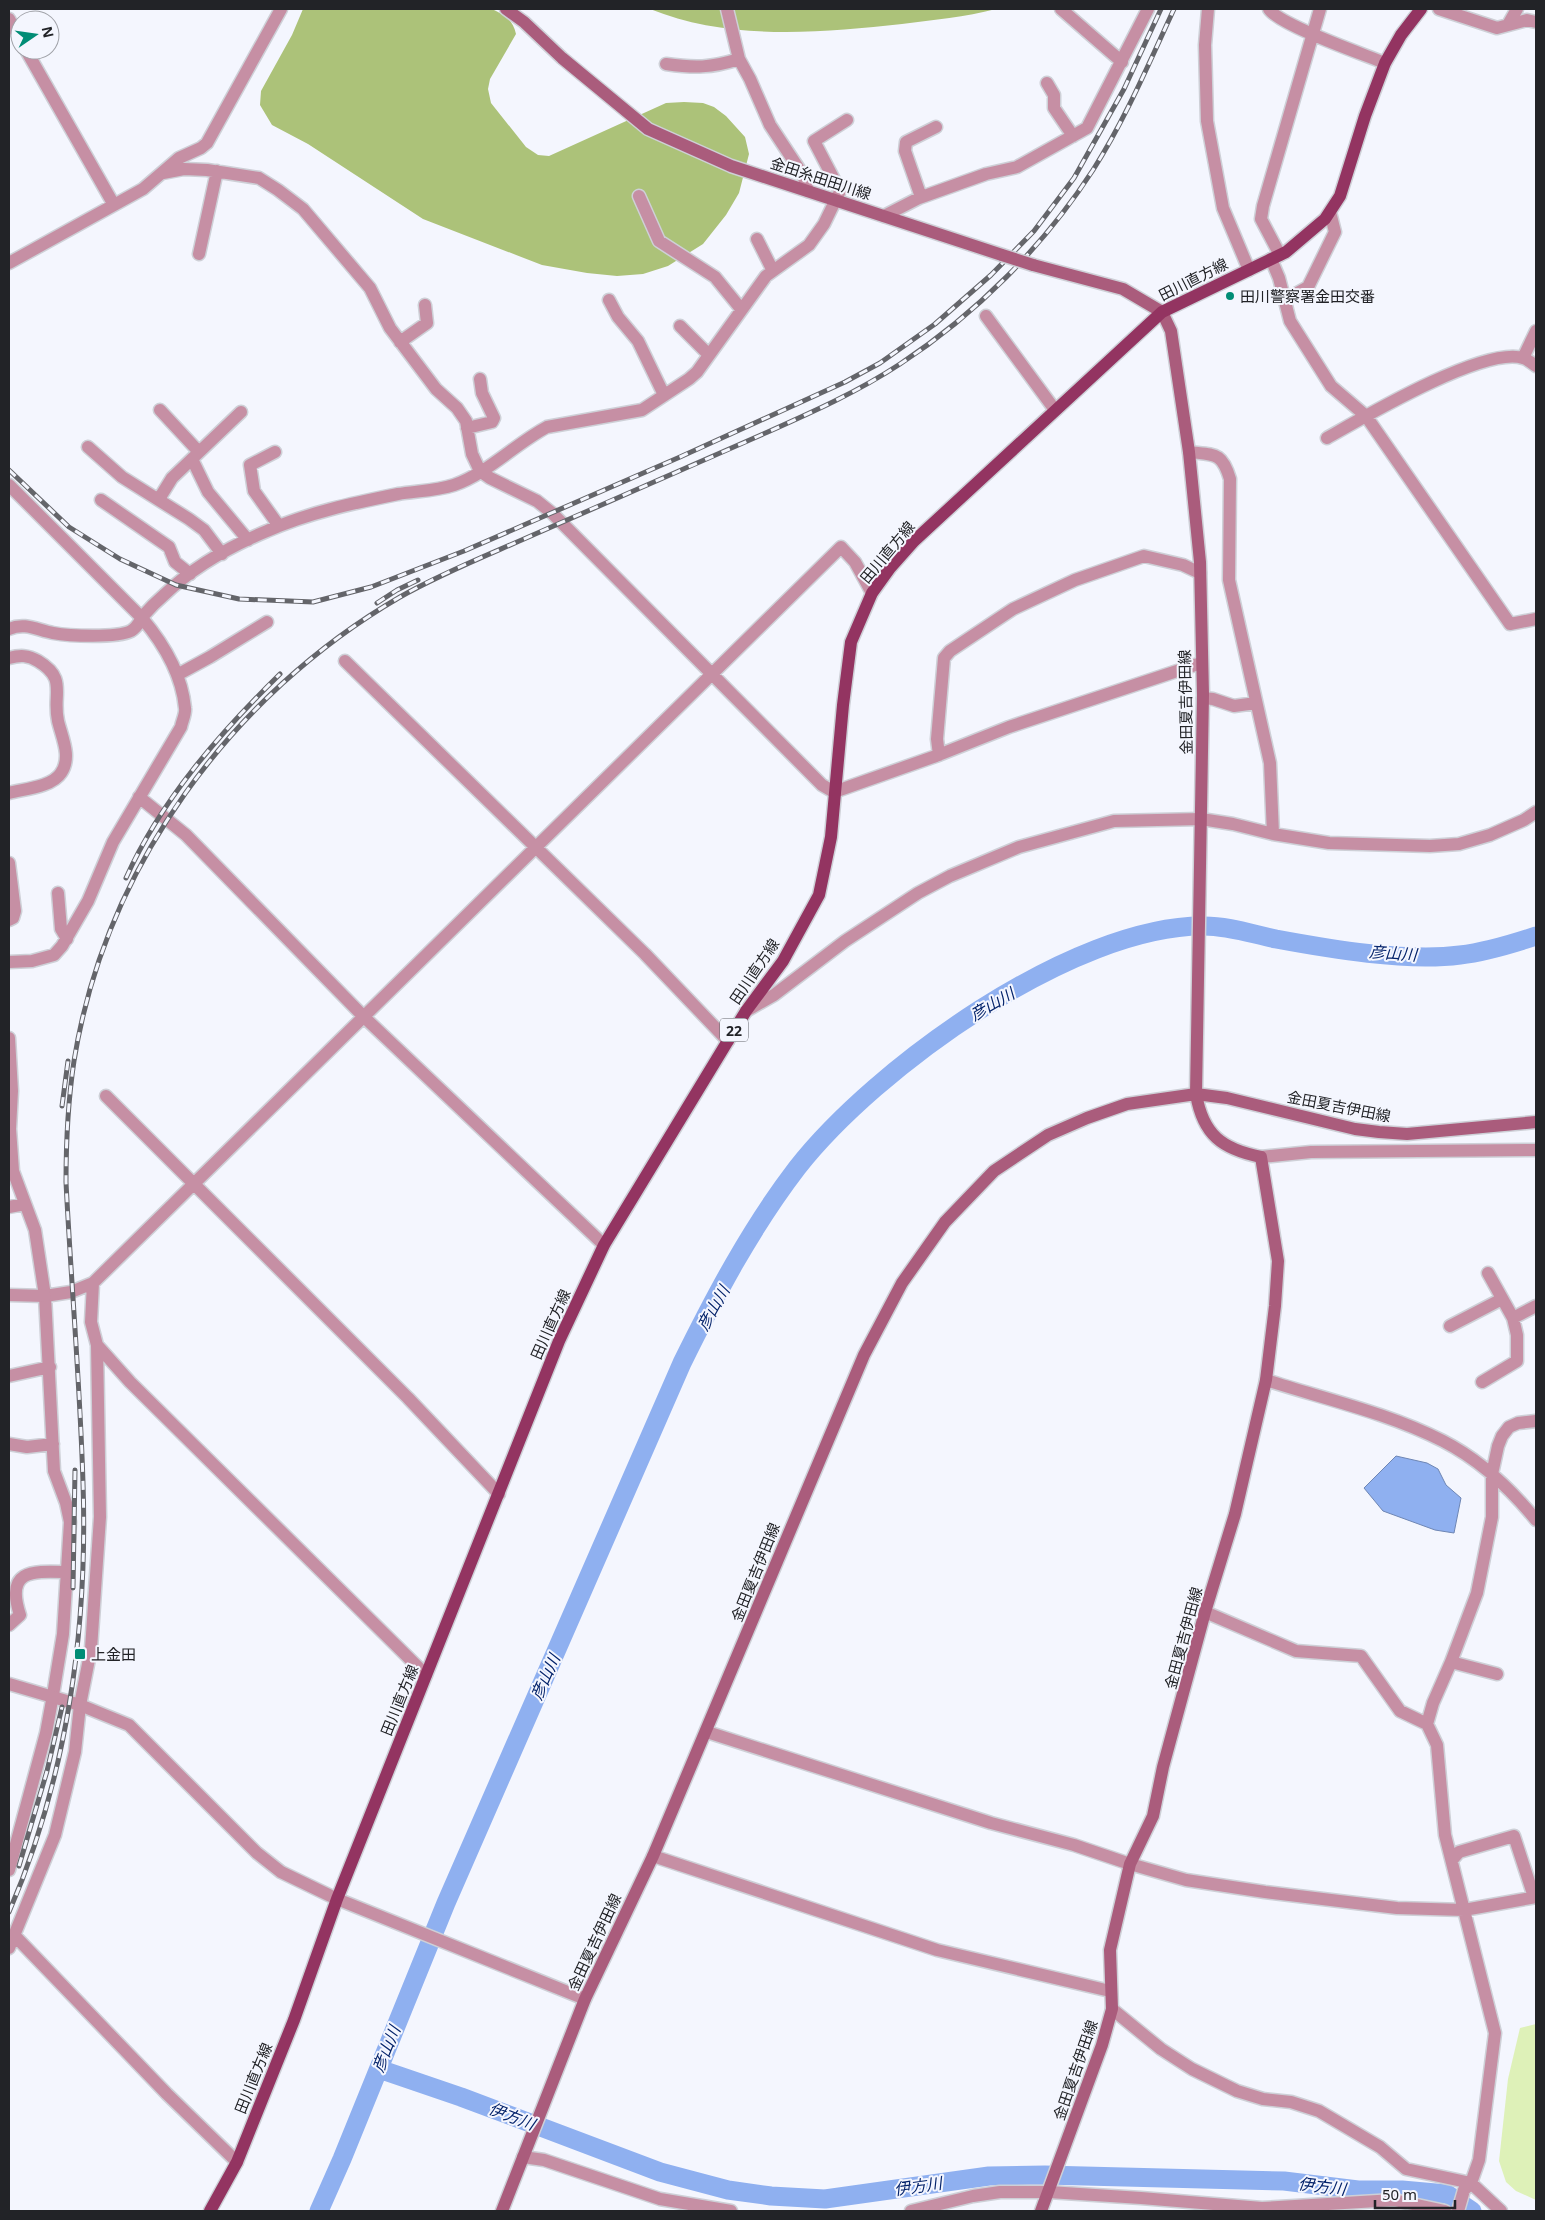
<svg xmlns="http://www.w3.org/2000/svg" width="1545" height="2220" viewBox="0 0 1545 2220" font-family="'Noto Sans','Noto Sans JP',sans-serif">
	<rect width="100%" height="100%" fill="#f4f6fe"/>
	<path fill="#def1b8" d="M1536,2024V2200L1516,2191L1506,2182L1499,2161L1508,2079L1520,2028Z"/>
	<path fill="#acc279" d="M303,9H492C505,15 513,20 516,34L490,79L488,89L491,103L526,147L538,155L549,156L666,103L684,102L703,103L714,107L726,116L745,137L749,154L739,193L726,215L703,244L668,266L643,274L617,276L587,273L542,265L423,219L308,144L272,125L260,105L261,91L292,35Z
		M650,9H996C965,17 934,20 902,24C819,33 729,41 650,9Z"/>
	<path fill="#8fb0f0" stroke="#6e86b4" d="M1396,1456L1427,1463L1438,1469L1446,1485L1461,1498L1454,1533L1435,1530L1383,1511L1364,1488Z"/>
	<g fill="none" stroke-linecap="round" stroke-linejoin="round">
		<path stroke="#8fb0f0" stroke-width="19" d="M379,2069L461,2097L660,2172L728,2190L771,2196L825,2199L989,2176L1045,2175L1284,2181L1358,2190H1402L1447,2194L1472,2211
			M319,2211L342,2159L446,1903L682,1363C715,1296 751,1228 797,1168C875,1068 1073,925 1204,926C1229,926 1252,934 1276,939C1330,949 1406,962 1460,955C1486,952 1512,944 1536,936"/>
		<g stroke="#ced0d7" stroke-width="15">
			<path id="minor" d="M727,9L739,59L750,79L770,125L803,175L808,191
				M1061,9L1122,62
				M1208,9L1205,45L1207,121L1223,208L1249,270
				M1269,9C1279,25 1363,54 1385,63
				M1439,9L1497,28L1527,20L1536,22
				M9,19L20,39
				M1509,23L1517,9
				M26,50L114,205
				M666,64C694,68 711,68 739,59
				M1047,83L1054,95V108L1073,136
				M163,173L184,169L207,170L259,178L278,190L303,209L370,288L390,328L436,389L457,408L466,421L472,454L480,471L490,478L537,501L552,513L822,785L834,792L936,756L1009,727L1201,663
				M639,196L659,241L715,277L741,309
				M921,197L905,151L906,142L936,127
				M884,216L919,198L986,174L1017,167L1087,128L1148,9
				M757,239L773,271
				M199,254L217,171
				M1280,255L1261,219L1263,206L1320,9
				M1271,259L1279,278L1290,321L1331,386L1366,416L1510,624L1536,619
				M9,263L143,189L179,158L201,148L207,143L281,9
				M609,300L618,317L638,341L664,395
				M1285,300L1308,287L1335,232L1330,212
				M986,316L1055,410
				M680,326L709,355
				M400,342L427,323L425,305
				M1523,358L1536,331
				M160,410L199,452
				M467,428L492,422L494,418L482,393L480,379
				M1327,438C1364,417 1484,346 1523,358C1527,359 1532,363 1536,366
				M88,447L122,477L189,519L204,530L222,554
				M275,452L250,465L254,491L279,526
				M1189,452C1215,455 1222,452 1230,479L1229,580L1270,763L1273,834
				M192,459L208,492L248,540
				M9,485L142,618C163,643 182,675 185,708C186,714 182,721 181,727L113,842L88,901L62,946L54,955L32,961L9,962
				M159,499L172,478L241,412
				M101,500L169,547L175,562L190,574
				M9,629C25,622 37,630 53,633C69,636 117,638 131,631C138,627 139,622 143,616C149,609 157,601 164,595C192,568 231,546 267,531C307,513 354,503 398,494C416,491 436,491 454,485C488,473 515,444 547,427L642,410L689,379L697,372L766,276L809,245L824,224L840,191L814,141L847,120
				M9,658C20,655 28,655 38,661C68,679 52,694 58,721C62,738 72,757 61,773C52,787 24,789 9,793
				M345,661L645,954L728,1041
				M177,675L210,657L267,622
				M1203,698L1213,699L1234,706L1256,703
				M939,755L937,739L944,658L950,651L1013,609L1075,580L1144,556L1183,565L1200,573
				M139,797L186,835L364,1017L604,1245
				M9,863L15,911L13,918L9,920
				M58,893L61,929L67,939
				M746,1011L774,995L845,941L918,893L950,876L1019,847L1114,821L1201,819L1233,824L1273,834L1329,843L1430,846L1459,844L1490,835L1524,820L1536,812
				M9,1038L12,1091L10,1129L13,1171L35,1230L45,1296L54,1471L66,1503L70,1522L63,1634L53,1695L46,1733L9,1870
				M106,1096L408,1398L499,1494
				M9,1207L25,1204
				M45,1296L71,1292L93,1283L841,547L855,562L872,593
				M1513,1318L1536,1306
				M1450,1326L1502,1299
				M97,1345L130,1382L426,1675
				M9,1376L50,1367
				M1266,1380C1325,1399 1388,1413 1443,1441C1480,1460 1510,1488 1536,1520
				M1482,1382L1517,1361V1335L1513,1318L1488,1273
				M9,1444L27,1447L53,1444
				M1205,1612L1296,1651L1361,1656L1400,1711L1427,1724
				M9,1625L20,1615C5,1569 32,1571 67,1572
				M1451,1662L1497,1674
				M653,1856L937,1950L1110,1991
				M1452,1860L1459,1852L1514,1836L1534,1897
				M1130,1864L1186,1880L1265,1892L1397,1908L1464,1910L1536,1897
				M15,1936L167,2094L237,2162
				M9,1948L55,1835L75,1752L80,1705L91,1649L100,1517L97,1345L91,1322L93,1283
				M1112,2009L1161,2049L1192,2069L1237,2091L1263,2099L1291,2102L1319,2111L1380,2147L1406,2169L1471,2183L1501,2211
				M523,2157L544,2160L660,2199L731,2211
				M911,2211L973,2196L1000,2192H1049L1141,2198L1262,2208L1394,2200L1445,2211
				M1458,2211L1464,2190L1471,2183L1479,2160L1495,2033L1445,1835L1437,1745L1427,1724L1433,1703L1451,1662L1477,1593L1492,1517V1474L1498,1446L1502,1436L1509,1427L1518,1423L1536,1421"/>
		</g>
		<g stroke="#ced0d7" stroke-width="15">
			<path id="tertiary" d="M1261,1157L1311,1152L1536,1150
				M9,1295L45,1296
				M9,1684L80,1705L129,1725L257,1853L281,1872L337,1899L585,1999
				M707,1732L991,1823L1074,1845L1130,1864"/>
		</g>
		<g stroke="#ced0d7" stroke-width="15">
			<path id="secondary" d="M506,9L524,22L562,58L648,129L731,166L1002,255
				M1033,265L1123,289L1162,312L1171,331L1189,452L1200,562L1203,695L1196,1094C1203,1135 1222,1149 1261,1157L1278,1261L1275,1306L1266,1380L1235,1514L1205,1612L1163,1767L1153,1816L1130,1864L1110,1950L1112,2009L1102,2045L1041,2211
				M502,2211L585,1999L653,1856L864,1355L902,1283L945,1222L994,1171L1048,1135L1087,1118L1127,1104L1196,1094L1227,1098L1355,1129L1379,1132L1407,1134L1536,1122"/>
		</g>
		<g stroke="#ced0d7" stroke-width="15">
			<path id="primary" d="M210,2211L237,2162L294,2020L337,1899L559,1341L604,1245L746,1011L783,961L819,895L831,837L843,705L851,642L872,593L890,568L914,541L1162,312L1286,252L1325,219L1340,196L1365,116L1385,63L1401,35L1421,9"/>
		</g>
		<use href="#minor" stroke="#c68fa4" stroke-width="12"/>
		<use href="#tertiary" stroke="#c68fa4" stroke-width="12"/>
		<use href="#secondary" stroke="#aa5c7c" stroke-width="12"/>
		<use href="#primary" stroke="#933461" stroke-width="12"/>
		<g stroke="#64656a" stroke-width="5">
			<path id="rail" d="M9,470L69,527L120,559L176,585L239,599L313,602L371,587L464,551L680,457L845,382L880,363L935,324L991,275L1034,231L1074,178L1124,89L1161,9
				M377,603L397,590L418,580
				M126,878C161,800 219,734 280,674
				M62,1106L68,1061
				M73,1588L75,1470
				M19,1866L47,1771L62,1707
				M9,1912C67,1778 88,1629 83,1483C80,1383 71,1282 66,1182C66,1141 68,1101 74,1061C105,868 231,695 400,597C442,573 488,555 533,535C609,501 685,469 761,435C808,414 856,393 900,364C976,314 1043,247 1093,170C1125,120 1149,63 1174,9"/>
		</g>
		<use href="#rail" stroke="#f4f6fe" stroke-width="3" stroke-dasharray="9" stroke-linecap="butt"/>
		<g stroke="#ced0d7" stroke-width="15" stroke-linecap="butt">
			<path id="secondary-bridge" d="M1002,255L1033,265"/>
		</g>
		<use href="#secondary-bridge" stroke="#aa5c7c" stroke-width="12"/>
	</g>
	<g fill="#018d76" stroke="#f4f6fe" stroke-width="2">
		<circle cx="1230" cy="296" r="5"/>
		<rect x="74" y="1648" width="12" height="12" rx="2.5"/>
	</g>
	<g text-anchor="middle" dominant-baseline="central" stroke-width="4" stroke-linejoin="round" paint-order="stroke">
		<rect fill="#f4f6fe" stroke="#616268" stroke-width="1" x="720" y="1018.5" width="28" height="23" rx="4"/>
		<g font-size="14" font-weight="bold" fill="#222327">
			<text x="734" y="1030">22</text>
		</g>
		<g font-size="15" fill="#222327" stroke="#f4f6fe">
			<text transform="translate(821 178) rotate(18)">金田糸田田川線</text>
			<text transform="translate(1193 279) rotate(-27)">田川直方線</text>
			<text transform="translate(887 552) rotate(-50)">田川直方線</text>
			<text transform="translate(1185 702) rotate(-91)">金田夏吉伊田線</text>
			<text transform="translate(754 971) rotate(-56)">田川直方線</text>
			<text transform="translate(1339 1106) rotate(11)">金田夏吉伊田線</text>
			<text transform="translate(550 1324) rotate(-66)">田川直方線</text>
			<text transform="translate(755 1572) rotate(-68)">金田夏吉伊田線</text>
			<text transform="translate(1183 1638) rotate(-75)">金田夏吉伊田線</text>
			<text transform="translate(399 1700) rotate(-68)">田川直方線</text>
			<text transform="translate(594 1942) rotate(-65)">金田夏吉伊田線</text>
			<text transform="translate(1075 2070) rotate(-71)">金田夏吉伊田線</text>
			<text transform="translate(253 2078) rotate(-68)">田川直方線</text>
		</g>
		<g font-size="15" fill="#222327" stroke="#f4f6fe" text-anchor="start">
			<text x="1240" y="296">田川警察署金田交番</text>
			<text x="91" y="1654">上金田</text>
		</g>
		<g font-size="16" font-style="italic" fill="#04236b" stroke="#f4f6fe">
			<text transform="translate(1393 953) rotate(4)">彦山川</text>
			<text transform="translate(992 1004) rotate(-30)">彦山川</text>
			<text transform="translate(713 1308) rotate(-61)">彦山川</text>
			<text transform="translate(545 1677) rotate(-66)">彦山川</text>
			<text transform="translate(386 2049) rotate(-68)">彦山川</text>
			<text transform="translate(512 2116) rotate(21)">伊方川</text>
			<text transform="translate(918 2186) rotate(-8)">伊方川</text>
			<text transform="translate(1322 2186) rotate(7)">伊方川</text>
		</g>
	</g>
	<rect width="1545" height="2220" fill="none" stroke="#222327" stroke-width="20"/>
	<g transform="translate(35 35) rotate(77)"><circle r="24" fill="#f4f6fe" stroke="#a0a2a8"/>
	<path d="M0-4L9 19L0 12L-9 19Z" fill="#018d76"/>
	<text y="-8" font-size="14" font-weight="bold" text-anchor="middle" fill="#222327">N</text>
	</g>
	<path d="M1375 2200v8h80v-8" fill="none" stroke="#222327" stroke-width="2.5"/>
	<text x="1382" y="2200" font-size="15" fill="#222327" stroke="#f4f6fe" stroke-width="4" paint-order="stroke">50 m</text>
</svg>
